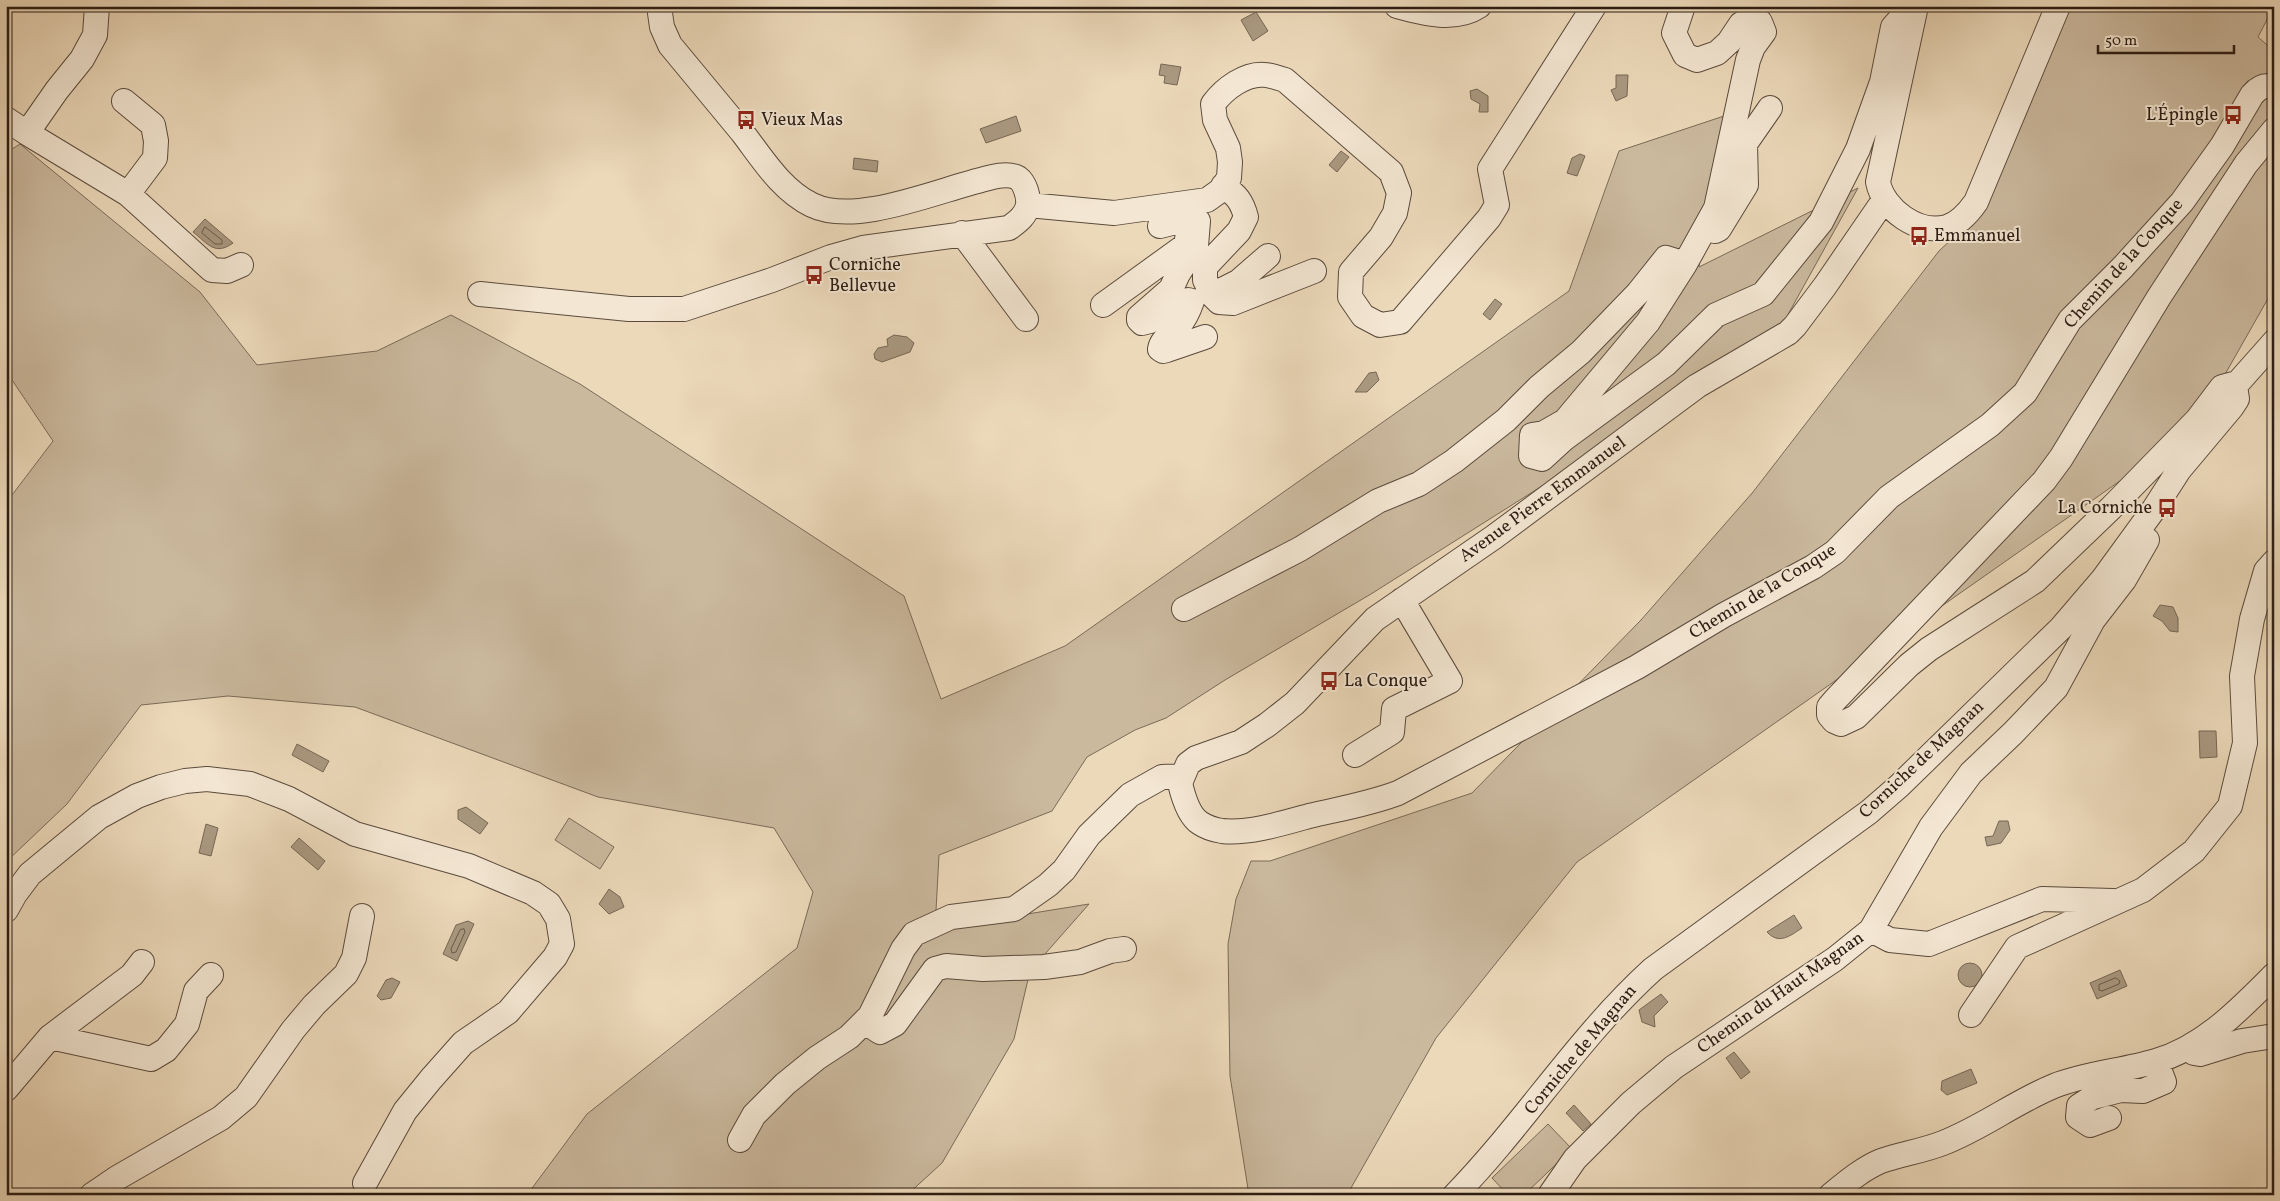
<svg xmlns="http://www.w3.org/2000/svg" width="2280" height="1201" viewBox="0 0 2280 1201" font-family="Vollkorn,serif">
	<rect width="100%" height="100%" fill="#ecd9ba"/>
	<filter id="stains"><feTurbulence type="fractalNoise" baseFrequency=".004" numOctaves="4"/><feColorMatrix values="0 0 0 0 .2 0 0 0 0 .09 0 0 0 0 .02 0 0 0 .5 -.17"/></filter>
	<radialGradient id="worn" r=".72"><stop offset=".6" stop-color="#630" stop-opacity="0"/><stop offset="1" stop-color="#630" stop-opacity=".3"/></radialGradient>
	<path fill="#cbb99e" stroke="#7b6a58" d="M2071,6H2274L2258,37L2274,51V288L2194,429L1577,862L1436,1038L1347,1195H1249L1230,1076L1228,944L1236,899L1251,861H1270L1472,793L1641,620L1753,492L1939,251L1983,210Z
		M1724,116L1699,267L1858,188L1780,329L1626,433L1371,594L1225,680L1166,718L1135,730L1087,757L1052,811L939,855L935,929L1089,904L1030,971L1014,1039L942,1163L907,1195H527L587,1114L797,948L813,892L774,828L598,797L355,707L228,696L141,705L67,804L6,862V503L53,441L6,371V153L20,144L200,292L257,365L377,351L451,315L580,384L904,596L941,699L1065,646L1569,291L1619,151Z
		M569,818L614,847L600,869L555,840Z
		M1548,1124L1572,1149L1524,1195H1508L1492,1178Z"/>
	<path fill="#aa9981" stroke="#776755" d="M1256,12L1268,31L1253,41L1241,20Z
		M1161,64L1181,67L1177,85L1164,83L1165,76L1159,75Z
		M1616,75H1628L1627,96L1616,101L1611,90L1616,88Z
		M1477,89L1488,96V112H1479L1480,104L1471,99L1470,91Z
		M1016,116L1021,131L986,143L980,129Z
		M1341,151L1349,157L1337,172L1329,165Z
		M1580,154L1585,156L1577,176L1567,173L1572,158Z
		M854,158L878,161L877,172L853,169Z
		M205,219L233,243C215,256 208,244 193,232Z
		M1495,299L1502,304L1490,320L1483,314Z
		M894,335L907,337L914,343L910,352L882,362L875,359L874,354L878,348L888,346L887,339Z
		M1376,372L1379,380L1367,392H1355L1369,373Z
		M2160,605L2173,607L2178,618V632L2170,631L2162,621L2153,616Z
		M2199,731H2216L2217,757L2200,758Z
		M297,744L329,761L323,772L292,755Z
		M466,807L488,823L480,834L458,819V810Z
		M1999,821H2008L2010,830L2001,843L1987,846L1985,837L1993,836Z
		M206,824L218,828L211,856L199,853Z
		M299,838L325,861L318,870L291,847Z
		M609,889L620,897L624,907L609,914L599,904Z
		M1794,915L1802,928C1790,936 1779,945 1767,932Z
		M468,921L474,924L457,961L443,954L456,925Z
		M1958 975a12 12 0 1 1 24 0a12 12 0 1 1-24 0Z
		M2120,970L2127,986L2097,999L2090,983Z
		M392,978L400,982L391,998L381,1000L377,996L386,980Z
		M1661,994L1668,1002L1654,1016L1655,1027L1642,1022L1639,1010Z
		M1734,1052L1750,1072L1741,1079L1726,1058Z
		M1971,1069L1977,1083L1947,1095L1941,1090L1942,1081Z
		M1574,1105L1591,1124L1583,1131L1566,1113Z"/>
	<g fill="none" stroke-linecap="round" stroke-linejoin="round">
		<path stroke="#6a5a4a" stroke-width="1" d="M205,227L222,240V244H215L202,233Z
			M464,929L465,932L456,952L452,953L451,949L460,930Z
			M2116,978L2120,981L2119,984L2102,991L2099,990V985Z"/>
		<g stroke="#5b4b3d" stroke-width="26">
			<path id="minor" d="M1397,6C1423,13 1455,22 1479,6
				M1683,6L1674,33L1685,55L1697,60L1717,53L1729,42L1741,24L1754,17L1760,22L1764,32L1753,47L1748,60L1716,208L1685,264L1648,322L1565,421L1544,433L1532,435L1531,456L1542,459L1565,438L1666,364L1716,315L1763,294L1821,222L1858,149L1882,82L1893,27L1912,6
				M1916,6L1878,182C1883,209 1918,235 1947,227C1960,223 1969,212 1976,202L2058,6
				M124,101L153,125L156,141L155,158L128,194
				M6,119L27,133L128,194L212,270L227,271L241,265
				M27,133L57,90L82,59L95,35L97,6
				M1223,186C1237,195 1242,202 1246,217L1239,231L1205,267V280L1212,295L1238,282L1268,256
				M1884,200L1825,286L1795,326L1788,333L1697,386L1494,537L1375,619L1295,703L1267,725L1241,742L1196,758L1188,764L1180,783C1183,796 1189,816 1200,823C1206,827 1215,830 1222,831C1248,834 1284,823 1309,816C1339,809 1369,804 1398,793L1637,667L1724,615L1813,567L1835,552L1889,497L1990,425L2025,393L2070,320L2123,267L2182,202L2222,146L2252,95C2258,88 2264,84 2274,87
				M1028,205L1114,213L1207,200L1221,190L1229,178L1230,162L1228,148L1215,120L1213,104C1224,89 1246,72 1266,75C1273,76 1279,78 1285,80L1391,172L1399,193L1395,213L1381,237L1351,272L1350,297L1363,316L1380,325L1400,322L1489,218L1497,205L1490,169L1594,6
				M1160,226L1180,221H1198L1196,246L1178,274L1171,289L1139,317V320L1142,323L1150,321L1188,300L1192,301C1189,310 1184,320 1178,327C1172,335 1162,338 1160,349L1163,351L1167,350L1205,337
				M1715,231L1719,229L1746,185L1745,144L1770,108
				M962,233L1026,319
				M480,294L629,309H684L772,280L831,257L863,248L1009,228C1017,222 1026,216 1028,205C1029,197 1025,183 1018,178C1008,172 991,177 981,180C936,191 855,226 812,205C781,190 762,158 742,132C718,103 694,74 670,45L662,27L659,6
				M1212,295L1219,302L1233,303L1314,271
				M1103,305L1186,245L1188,234
				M2235,386L2233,384L2222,387L2197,420L2111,508L2035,581L1929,649L1909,665L1856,717L1841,724L1834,721L1829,715V707L1835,700L2044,481L2061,458L2159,297L2246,164L2274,130
				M2235,386L2274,342
				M1184,609L1300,549L1378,501L1419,484L1454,461L1506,420L1539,387L1581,352L1638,293L1666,258L1685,264
				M1355,755L1392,732L1394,709L1450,681L1402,600
				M6,910L15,894L30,874L99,817L137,796L161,787L185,781L207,779L250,784L289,799L355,834L469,866L533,893L549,904L558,919L562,944L555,957L508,1012L463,1043L431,1079L405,1111L365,1183
				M1871,930L1890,940L1929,944L2042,899L2113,901
				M142,962L132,975L50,1037L151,1059L166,1050L187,1024L196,991L211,975
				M1971,1015L2017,947L2143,890L2194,851L2230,806L2245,743L2242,676L2252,619L2266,571L2274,562
				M865,1022L880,1032L895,1024L935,969L946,966L983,969L1044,967L1080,962L1110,951L1124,949
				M2188,1048L2194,1053L2200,1054L2242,1041L2274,1036
				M6,1089L50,1037
				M2109,1118L2090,1125L2078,1117L2079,1106L2093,1097L2121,1090L2143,1091L2164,1082L2156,1061
				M740,1140L754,1115L785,1084L817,1058L849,1037L870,1016L903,949L914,934L951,917L1014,909L1048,885L1064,870L1089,835L1130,795L1162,777L1181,776
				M92,1195L117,1178L221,1118L246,1097L293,1030L314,1005L346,974L354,958L362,916
				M1455,1195C1525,1123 1578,1037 1653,969L1869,812L1899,786L2061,628L2103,579L2154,509L2179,470L2231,408L2237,399L2235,386
				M1550,1195L1575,1159L1631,1103L1674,1067L1835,959L1871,930L1931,827L1971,773L2013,733L2056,688L2093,620L2124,580L2147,540
				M1831,1195C1847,1182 1862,1169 1881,1161C1901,1154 1923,1151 1943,1143C1982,1128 2015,1102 2054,1086C2086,1073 2123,1071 2156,1061C2204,1047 2240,1009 2274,975"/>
		</g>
		<use href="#minor" stroke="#f3e6d2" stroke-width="24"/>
	</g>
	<defs>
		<g id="bus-bare" transform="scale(1.5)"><path d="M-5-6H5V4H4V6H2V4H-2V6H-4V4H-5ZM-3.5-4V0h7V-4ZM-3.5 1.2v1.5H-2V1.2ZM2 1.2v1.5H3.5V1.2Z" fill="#8f2418" stroke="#f3e6d2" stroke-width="2.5" paint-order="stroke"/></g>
	</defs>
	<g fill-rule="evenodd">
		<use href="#bus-bare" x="2233" y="115"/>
		<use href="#bus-bare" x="746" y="120"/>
		<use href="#bus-bare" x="1919" y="236"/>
		<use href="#bus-bare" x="814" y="275"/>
		<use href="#bus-bare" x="2167" y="508"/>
		<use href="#bus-bare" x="1329" y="681"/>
	</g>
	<g text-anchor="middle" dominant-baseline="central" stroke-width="4" stroke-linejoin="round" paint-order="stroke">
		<g font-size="18" fill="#2b1c13" stroke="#f3e6d2" text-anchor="start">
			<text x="2218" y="115" text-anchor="end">L'Épingle</text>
			<text x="761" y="120">Vieux Mas</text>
			<text x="1934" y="236">Emmanuel</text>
			<text x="829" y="265">Corniche<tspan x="829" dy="21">Bellevue</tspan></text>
			<text x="2152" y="508" text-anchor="end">La Corniche</text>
			<text x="1344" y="681">La Conque</text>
		</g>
		<g font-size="18" fill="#2b1c13" stroke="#f3e6d2">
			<text transform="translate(2124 264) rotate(-48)">Chemin de la Conque</text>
			<text transform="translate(1543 500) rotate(-36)">Avenue Pierre Emmanuel</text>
			<text transform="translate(1763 592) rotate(-31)">Chemin de la Conque</text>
			<text transform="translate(1922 760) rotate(-43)">Corniche de Magnan</text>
			<text transform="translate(1781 993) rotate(-35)">Chemin du Haut Magnan</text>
			<text transform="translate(1581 1050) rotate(-50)">Corniche de Magnan</text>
		</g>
	</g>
	<rect width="2280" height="1201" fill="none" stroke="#ecd9ba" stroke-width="25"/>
	<rect x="8" y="8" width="2265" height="1186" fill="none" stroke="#2b1c13" stroke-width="2.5"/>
	<rect x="12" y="12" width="2255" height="1176" fill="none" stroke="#2b1c13"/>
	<path d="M2098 45v8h136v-8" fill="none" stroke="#2b1c13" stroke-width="2.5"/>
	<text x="2105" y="45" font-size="15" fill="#2b1c13" stroke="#f3e6d2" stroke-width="4" paint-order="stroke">50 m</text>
	<rect width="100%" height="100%" filter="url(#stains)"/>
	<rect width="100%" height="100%" fill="url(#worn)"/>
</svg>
